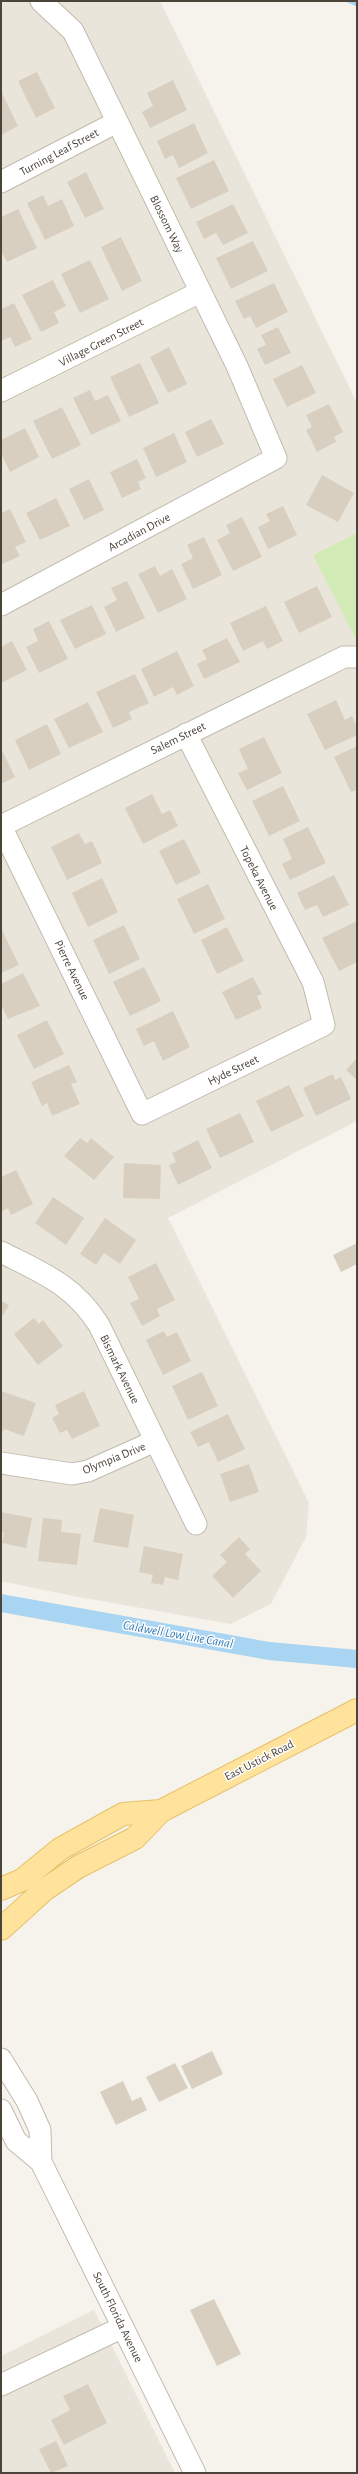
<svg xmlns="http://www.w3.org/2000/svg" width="358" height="2474" viewBox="0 0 358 2474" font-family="'Alegreya Sans',sans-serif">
	<rect width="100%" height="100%" fill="#f6f3ec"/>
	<path fill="#eae5da" d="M1,1H160L357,403V1121L168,1218L309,1503L306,1537L271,1604L231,1624L73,1596L1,1581Z
		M94,2310L175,2473H1V2356Z"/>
	<path fill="#d2eab5" d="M357,533V641L313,555Z"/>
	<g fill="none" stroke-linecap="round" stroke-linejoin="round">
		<path stroke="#a9d4f2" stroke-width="5" d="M350,1L357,4"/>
		<path stroke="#a9d4f2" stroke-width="18" d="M1,1603L269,1651L357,1659"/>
	</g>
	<path fill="#d8cfc1" d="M37,72L55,108L36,118L18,81Z
		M173,80L187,110L150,128L142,112L153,106L147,93Z
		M2,93L18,126L1,135V94Z
		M194,123L208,153L179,168L173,155L165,159L157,141Z
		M214,160L229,191L191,209L176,178Z
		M86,172L104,209L85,218L67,182Z
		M43,195L48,206L62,199L74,226L45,240L27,203Z
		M233,204L248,233L223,245L216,233L204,239L196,222Z
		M18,209L37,248L7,262L1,251V217Z
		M121,237L142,281L122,291L101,247Z
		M253,241L268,271L231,289L216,258Z
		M90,260L109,299L80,313L61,274Z
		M53,280L66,306L54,312L59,323L41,332L22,295Z
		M274,283L288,312L256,328L250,316L244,319L235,301Z
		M14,303L32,339L15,347L10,337L1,341V309Z
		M278,327L291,353L265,365L257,349L266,345L261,335Z
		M169,347L187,384L168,393L150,357Z
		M140,363L159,403L129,417L110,377Z
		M302,365L316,393L287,407L273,379Z
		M90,390L95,401L108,395L121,421L91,435L73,398Z
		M329,404L343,432L334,437L336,442L317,452L306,430L312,427L306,415Z
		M62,407L81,445L52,459L33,421Z
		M211,419L224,444L197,457L185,432Z
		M25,428L39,457L10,472L1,453V440Z
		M174,433L187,462L156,477L143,448Z
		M137,459L146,478L138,482L141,489L122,498L110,472Z
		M322,475L354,493L338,522L306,505Z
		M89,479L104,510L84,520L69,489Z
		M56,498L70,526L40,540L26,513Z
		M283,506L297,535L268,549L258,527L270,521L266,514Z
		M10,509L26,542L15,547L20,556L2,564L1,513Z
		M242,517L262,557L233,571L217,540L230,533L226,525Z
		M204,537L222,575L193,589L181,564L193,558L187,545Z
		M155,566L160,576L172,569L187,599L158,613L138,574Z
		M127,581L145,618L116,632L104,607L117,600L111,588Z
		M317,586L332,617L299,633L284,602Z
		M92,605L106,634L75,649L60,620Z
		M266,606L283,641L267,649L263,641L243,651L230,623Z
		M49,621L68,659L39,673L26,647L38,641L33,629Z
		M227,638L240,662L204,679L197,664L207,659L202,650Z
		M12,641L27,670L1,683V647Z
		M177,651L194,686L177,695L173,687L154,697L141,669Z
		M135,674L149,703L129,712L132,719L113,728L96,692Z
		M336,700L345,720L352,716L357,726V735L325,750L307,714Z
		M88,702L103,732L69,748L54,719Z
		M47,724L61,754L29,770L15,740Z
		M264,737L282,773L247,790L238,773L248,769L239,749Z
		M357,746V790L351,792L334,757Z
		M1,748L15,777L1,784Z
		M283,786L300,821L269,836L252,801Z
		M152,794L162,814L170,810L178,826L143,844L125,808Z
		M308,827L326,863L290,880L282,864L292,859L283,839Z
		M79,833L85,844L92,841L102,863L67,880L51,847Z
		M184,839L201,873L176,885L159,851Z
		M334,875L349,905L323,917L317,905L305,910L297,893Z
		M102,878L118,912L88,927L72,893Z
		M208,884L225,919L194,934L177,899Z
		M357,921V962L339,971L322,938Z
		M124,925L140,959L109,974L93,940Z
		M227,927L244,961L217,974L201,940Z
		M1,928L19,965L1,973Z
		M144,967L161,1001L130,1016L113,982Z
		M23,973L40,1006L8,1019L1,1005V984Z
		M253,977L262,994L257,996L262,1008L236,1020L222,992Z
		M173,1011L190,1047L163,1061L154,1041L144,1046L136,1029Z
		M47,1020L64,1054L34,1069L17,1035Z
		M357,1058V1080L346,1070Z
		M69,1065L77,1082L71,1084L80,1104L52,1116L47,1103L42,1106L31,1082Z
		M333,1074L335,1080L341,1077L351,1099L316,1116L303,1088Z
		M289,1085L304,1116L271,1132L256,1101Z
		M240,1113L254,1142L220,1158L206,1129Z
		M80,1138L87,1143L91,1138L114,1157L94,1180L64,1156Z
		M198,1140L212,1168L178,1185L169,1165L176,1162L172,1153Z
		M124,1163L161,1165L160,1199L123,1198Z
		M16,1170L33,1204L11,1215L8,1208L1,1212V1177Z
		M53,1197L84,1218L66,1245L35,1223Z
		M105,1218L136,1240L120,1264L104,1253L96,1265L80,1254Z
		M357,1243V1264L341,1272L333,1255Z
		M156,1263L175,1300L157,1309L160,1316L142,1326L130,1303L139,1299L128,1277Z
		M1,1301L9,1305L1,1318Z
		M34,1318L39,1324L43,1320L63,1346L38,1365L14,1334Z
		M164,1331L167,1337L177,1332L191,1361L163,1375L146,1340Z
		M202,1372L218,1406L188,1420L172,1386Z
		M1,1391L36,1403L24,1436L4,1429L1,1435Z
		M84,1391L100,1426L72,1439L67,1430L60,1433L52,1418L59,1414L55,1405Z
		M228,1414L245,1449L218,1462L209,1442L198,1447L190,1432Z
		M249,1464L259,1492L230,1502L220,1474Z
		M100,1508L134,1515L128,1548L93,1542Z
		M1,1512L32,1518L26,1548L2,1543L4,1533L1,1532Z
		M43,1518L62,1520L61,1532L81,1534L77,1565L38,1561Z
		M239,1537L250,1549L245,1554L261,1571L233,1598L212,1576L227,1562L220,1555Z
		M144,1546L183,1554L178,1580L165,1577L163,1585L151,1583L153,1575L139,1572Z
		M212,2051L223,2074L192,2089L181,2066Z
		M175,2063L188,2088L159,2102L146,2077Z
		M123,2081L132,2101L141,2097L147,2110L116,2125L100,2092Z
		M214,2299L241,2354L217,2366L190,2310Z
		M88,2384L107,2423L64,2445L51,2420L70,2410L63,2396Z
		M56,2441L68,2466L51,2473L39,2449Z"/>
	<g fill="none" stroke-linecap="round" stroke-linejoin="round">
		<g stroke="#c2bbae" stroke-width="23">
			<path id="minor" d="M1,182L117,122
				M1,391L200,292
				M1,605L276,458L237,366L73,31L41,1
				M1,826L142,1114L324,1025L313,982L186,734
				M1,826L344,657H357
				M1,1252C42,1273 73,1284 99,1325L196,1524
				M1,1463L72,1474L88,1471L155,1441
				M1,2059L27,2101L40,2130L41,2162
				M1,2110L16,2141L41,2162L195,2473
				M1,2385L123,2327"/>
		</g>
		<g stroke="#e6c16a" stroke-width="24">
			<path id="major" d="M1,1889L22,1880L60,1849L123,1814L161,1811
				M1,1929L44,1890L78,1867L135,1838L161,1811L357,1710"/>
		</g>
		<use href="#minor" stroke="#fff" stroke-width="21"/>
		<use href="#major" stroke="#ffe39c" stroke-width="22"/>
	</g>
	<g text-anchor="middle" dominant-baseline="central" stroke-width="3" stroke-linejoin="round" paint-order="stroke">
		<g font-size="12" fill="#4b4439" stroke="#fff">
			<text transform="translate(59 152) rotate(-28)">Turning Leaf Street</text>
			<text transform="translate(167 224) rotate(64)">Blossom Way</text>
			<text transform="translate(101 342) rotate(-27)">Village Green Street</text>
			<text transform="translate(139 532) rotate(-28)">Arcadian Drive</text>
			<text transform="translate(178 738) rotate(-26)">Salem Street</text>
			<text transform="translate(259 878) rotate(63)">Topeka Avenue</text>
			<text transform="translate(72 970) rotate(64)">Pierre Avenue</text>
			<text transform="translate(233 1070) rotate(-26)">Hyde Street</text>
			<text transform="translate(120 1369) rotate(64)">Bismark Avenue</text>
			<text transform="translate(114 1458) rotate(-22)">Olympia Drive</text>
			<text transform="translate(259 1760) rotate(-27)">East Ustick Road</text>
			<text transform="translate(118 2317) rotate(64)">South Florida Avenue</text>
		</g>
		<g font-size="13" font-style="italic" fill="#2e7ab2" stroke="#fff">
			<text transform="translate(178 1635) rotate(10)">Caldwell Low Line Canal</text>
		</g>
	</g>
	<rect width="358" height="2474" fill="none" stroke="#4b4439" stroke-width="4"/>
</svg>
